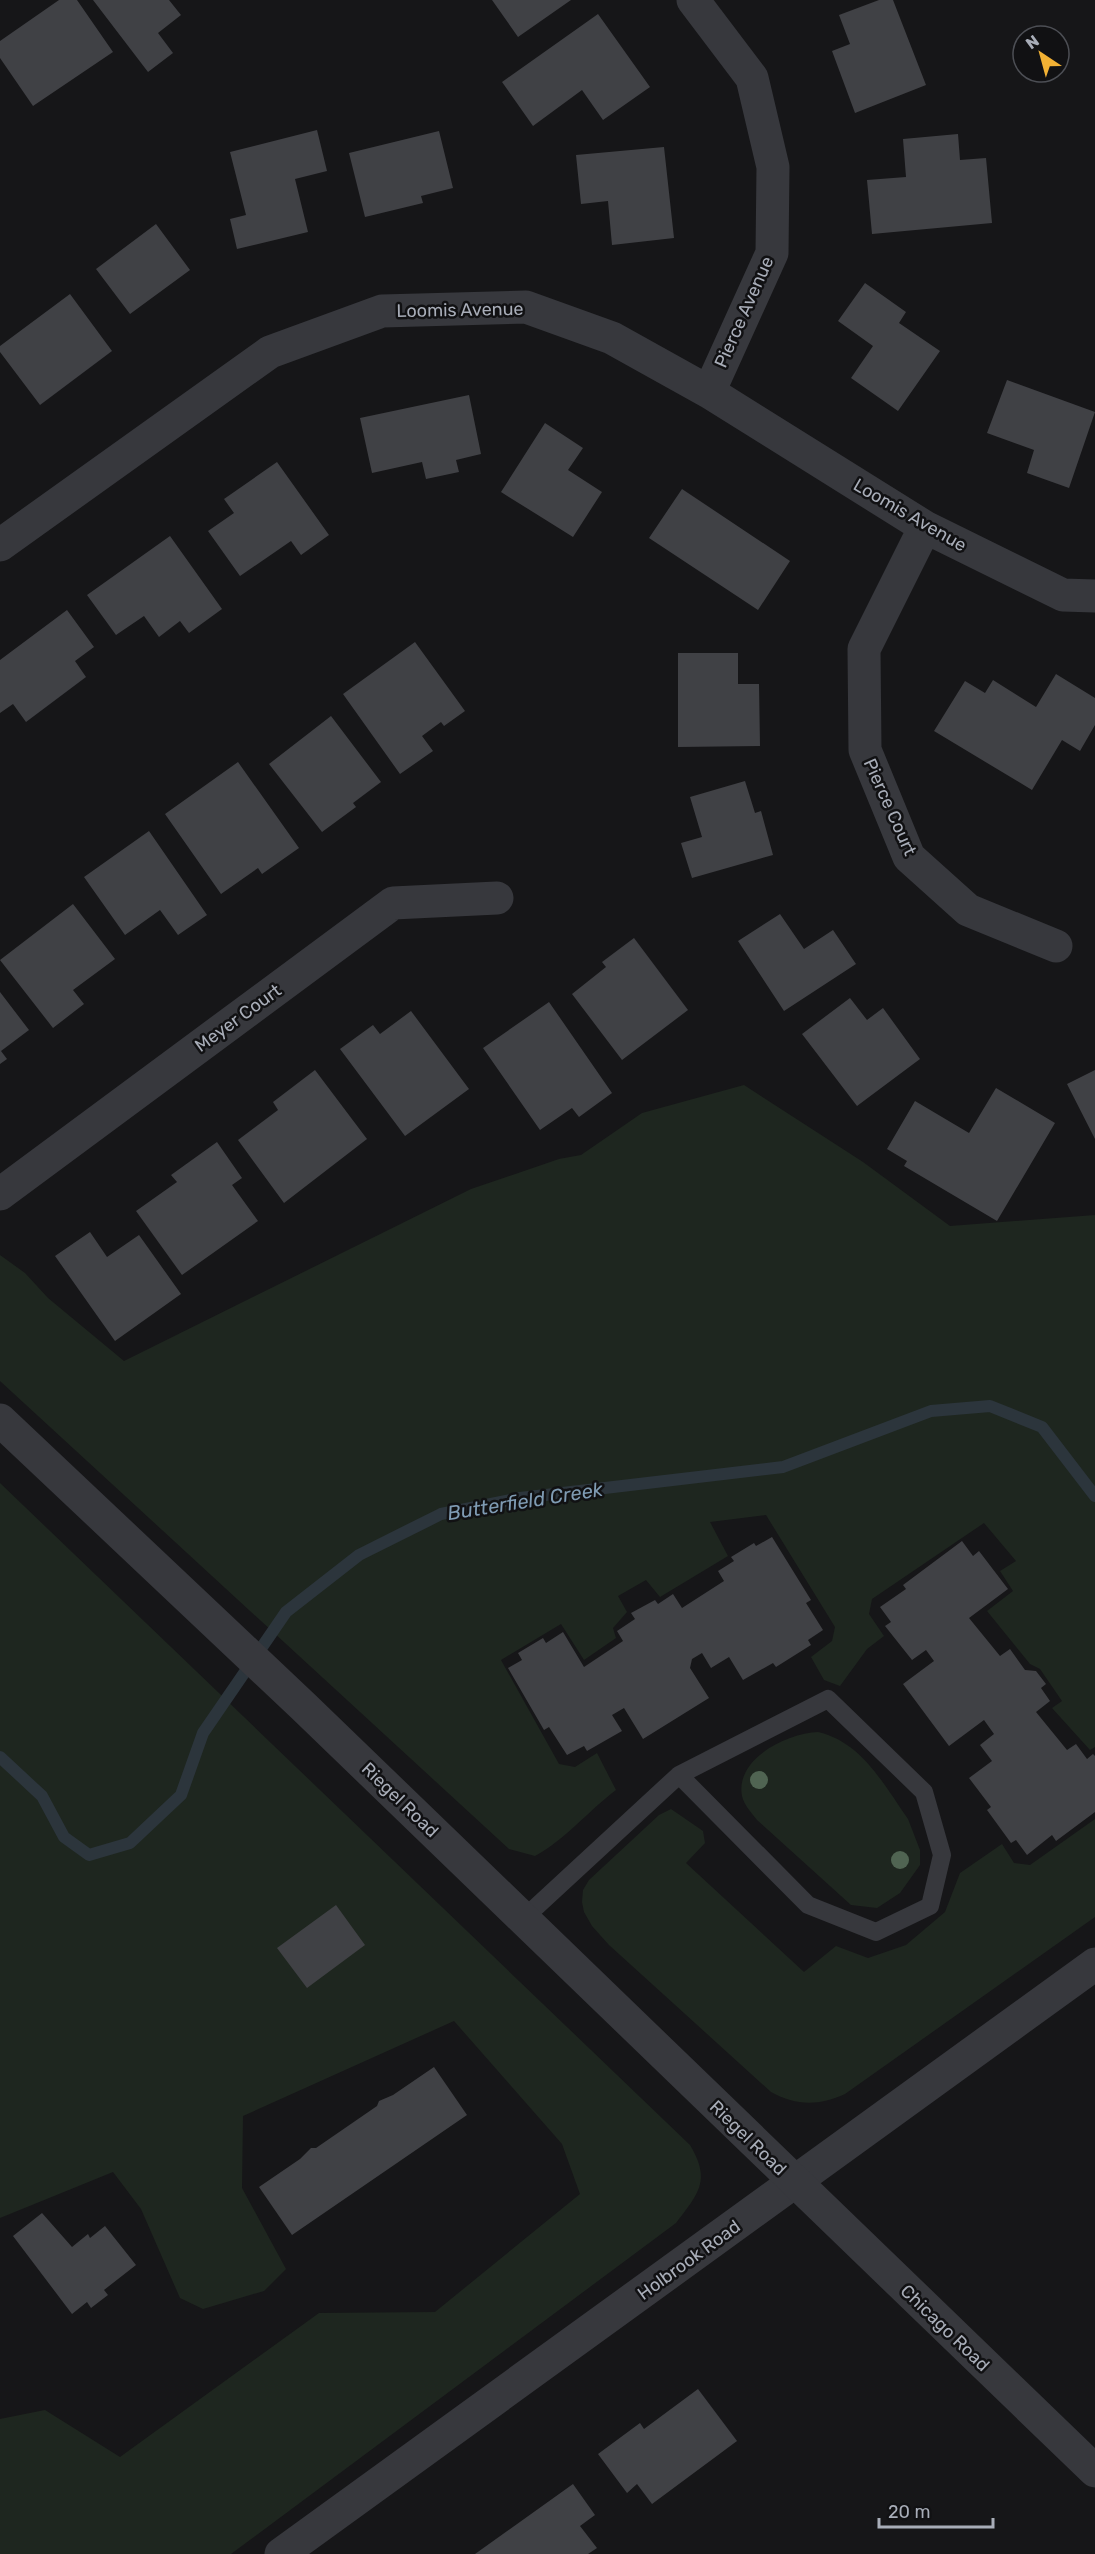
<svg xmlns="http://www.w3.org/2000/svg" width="1095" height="2554" viewBox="0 0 1095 2554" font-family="Rubik,sans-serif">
	<rect width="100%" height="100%" fill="#161618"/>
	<path fill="#1e261f" d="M744,1085L863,1162L950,1226L1095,1215V1747L1090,1750L1052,1708L1062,1701L1040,1669L1030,1664L987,1611L1013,1591L1000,1571L1016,1561L984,1523L872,1599L869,1614L884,1636L867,1649L840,1686L824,1680L811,1657L832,1641L835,1627L766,1515L710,1522L728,1556L660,1597L646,1580L618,1596L627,1612L613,1628L616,1638L584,1660L561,1624L501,1660L559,1764L575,1767L597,1753L616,1790C588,1811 566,1839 535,1856L509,1849L0,1381V1255L25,1273L48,1298L124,1361L471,1189L559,1159L581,1155L642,1113Z
		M0,1483L690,2145C711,2180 699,2193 676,2223L231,2554H0V2419L45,2410L120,2457L319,2313L435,2312L580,2194L562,2144L454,2021L243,2116L242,2188L286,2269L264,2291L203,2309L180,2298L141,2209L113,2172L0,2218Z
		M818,1732C862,1742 884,1785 908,1819L920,1850V1865L900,1893L877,1908L851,1905L757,1820C751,1812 744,1805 742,1796C735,1758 788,1733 818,1732Z
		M671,1809L703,1831L705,1843L686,1863L804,1972L836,1946L868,1958L906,1945L945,1912L960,1873L1002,1844L1014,1863L1030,1865L1095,1819V1917L845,2094C819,2106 796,2106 771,2092L609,1945L592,1926L584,1912L582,1902L583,1890L589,1880L659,1815Z"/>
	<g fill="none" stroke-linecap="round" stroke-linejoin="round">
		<path stroke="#2c353c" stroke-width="12" d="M0,1757L42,1796L64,1837L89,1855L130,1843L181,1795L203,1733L286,1612L359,1555L441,1514L520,1498L783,1467L931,1411L990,1406L1042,1427L1095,1496"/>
	</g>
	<path fill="#404145" d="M59,0H77L113,52L33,106L0,58V41Z
		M93,0H169L181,15L158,33L173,53L148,72Z
		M492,0H571L518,37Z
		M879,0H893L926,85L855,113L832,51L850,44L839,15Z
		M598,14L650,87L603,120L582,90L533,126L502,82Z
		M317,130L327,171L295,179L308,232L237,249L230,219L246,215L230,152Z
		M439,131L453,188L421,196L423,203L365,217L349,153Z
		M958,134L960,160L986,158L992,223L872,234L867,180L906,177L903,139Z
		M664,147L674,238L612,245L608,201L581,204L576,155Z
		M156,224L190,270L130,314L96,269Z
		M865,283L906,312L899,323L940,351L898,411L851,378L873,346L838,321Z
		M70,294L112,351L40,405L0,352V346Z
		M1007,380L1095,412L1069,488L1027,473L1034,450L987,433Z
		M469,395L481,454L456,460L459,472L426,479L422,462L372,473L360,418Z
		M545,423L583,448L568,470L602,492L573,537L501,492Z
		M277,462L329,535L301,555L291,541L240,576L208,531L234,513L224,499Z
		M682,489L790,561L758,610L649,538Z
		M170,536L222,609L189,633L180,621L159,637L144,616L116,635L87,595Z
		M67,610L94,647L75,661L86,677L26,722L13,704L0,713V660Z
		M415,642L465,711L444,726L441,722L422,736L433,751L400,774L343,694Z
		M678,653H738V684H759L760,746L678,747Z
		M1056,674L1095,698V725L1080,751L1062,740L1032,790L934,731L965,681L985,693L993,680L1036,707Z
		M331,716L381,782L353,803L356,807L322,832L269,764Z
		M238,762L299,848L262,874L258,868L221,894L165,814Z
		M745,781L755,813L761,811L773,855L692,878L681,843L702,837L690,797Z
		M149,831L207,915L178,935L160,910L125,935L84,877Z
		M73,904L115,959L73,990L84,1004L53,1028L0,960Z
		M780,914L804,949L833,930L856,964L784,1011L738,941Z
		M634,938L688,1010L622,1060L572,994L606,967L602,962Z
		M0,992L29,1030L1,1051L7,1059L0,1064Z
		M850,998L867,1020L883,1008L920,1059L857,1106L802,1034Z
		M549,1002L612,1093L579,1117L572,1108L540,1130L483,1048Z
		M411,1011L469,1089L405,1136L340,1049L373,1025L380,1034Z
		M315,1070L367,1139L284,1203L238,1140L278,1110L273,1102Z
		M1095,1070V1139L1067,1084Z
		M996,1088L1055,1123L997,1221L904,1166L907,1161L887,1149L915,1101L969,1133Z
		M217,1142L242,1178L232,1185L258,1221L182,1275L136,1211L177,1182L171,1175Z
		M90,1232L107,1257L139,1235L181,1294L115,1341L55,1256Z
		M772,1537L811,1600L806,1603L823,1630L808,1640L811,1645L776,1667L773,1663L743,1680L729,1657L711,1668L702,1653L692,1659L690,1668L709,1698L643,1739L624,1708L612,1715L622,1731L587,1751L584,1746L567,1755L549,1727L544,1730L508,1668L522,1660L518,1653L543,1638L546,1643L563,1632L584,1667L623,1641L617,1631L635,1619L631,1613L655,1600L658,1604L673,1594L682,1608L724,1581L718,1571L734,1561L731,1557L754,1543L756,1546Z
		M962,1541L973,1556L979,1551L1008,1589L969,1618L1000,1656L1010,1649L1025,1670L1036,1671L1046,1684L1041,1688L1050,1701L1036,1712L1067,1750L1076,1744L1087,1759L1093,1754L1095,1756V1812L1056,1841L1052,1835L1027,1855L1016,1840L1011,1843L987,1810L991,1807L969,1778L992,1761L980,1745L994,1734L984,1720L949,1746L903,1684L934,1661L926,1650L912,1660L885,1626L891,1622L880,1607L906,1589L903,1585Z
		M336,1905L365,1945L307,1988L277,1948Z
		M434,2067L467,2115L292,2235L259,2187L300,2159L311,2148H316L377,2106L379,2101L393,2095Z
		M42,2213L72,2247L88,2234L90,2238L105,2226L136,2265L104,2290L108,2295L91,2308L87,2302L72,2314L13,2236Z
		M698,2389L737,2441L652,2504L637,2484L627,2493L598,2454L640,2423L644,2429Z
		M573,2484L595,2515L580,2526L597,2548L588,2554H475Z"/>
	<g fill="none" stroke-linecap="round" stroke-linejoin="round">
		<path stroke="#37383d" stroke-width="18" d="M523,1919L679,1775L828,1699L924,1792L942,1855L930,1906L876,1932L808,1905L679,1775"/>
		<path stroke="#37383d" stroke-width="33" d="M693,0L752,78L773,167L772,253L709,392
			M925,527L864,649L865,750L909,857L968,910L1056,946
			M0,545L270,352L382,311L526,307L612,338L709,392L925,527L1063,595L1095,596
			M0,1194L393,903L497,898
			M281,2554L1095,1964"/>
		<path stroke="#37383d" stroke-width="33" d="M0,1420L304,1707L1095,2471"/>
	</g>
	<g fill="#506452">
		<circle cx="759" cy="1780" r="9"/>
		<circle cx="900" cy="1860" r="9"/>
	</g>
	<g text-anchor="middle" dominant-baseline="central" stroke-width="5" stroke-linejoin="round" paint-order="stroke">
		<g font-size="18" fill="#a8adb8" stroke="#111113">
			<text transform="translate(460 310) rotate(-1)">Loomis Avenue</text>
			<text transform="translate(744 312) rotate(-66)">Pierce Avenue</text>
			<text transform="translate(910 515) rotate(30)">Loomis Avenue</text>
			<text transform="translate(890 807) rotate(66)">Pierce Court</text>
			<text transform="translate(238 1018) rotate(-36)">Meyer Court</text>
			<text transform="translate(400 1800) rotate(44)">Riegel Road</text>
			<text transform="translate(748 2138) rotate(44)">Riegel Road</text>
			<text transform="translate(689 2260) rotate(-36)">Holbrook Road</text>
			<text transform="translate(945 2328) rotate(44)">Chicago Road</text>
		</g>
		<g font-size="20" font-style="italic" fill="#7f9bb3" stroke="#111113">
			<text transform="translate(525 1501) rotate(-9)">Butterfield Creek</text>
		</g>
	</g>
	<g transform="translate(1041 54) rotate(324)"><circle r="28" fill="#111113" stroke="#4d4f55" stroke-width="1.5"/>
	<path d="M0-4.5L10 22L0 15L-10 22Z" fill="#f2b134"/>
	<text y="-9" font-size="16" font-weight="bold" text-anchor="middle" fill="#a8adb8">N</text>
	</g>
	<path d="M879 2518v9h114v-9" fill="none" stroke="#a8adb8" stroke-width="3"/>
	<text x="888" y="2518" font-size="18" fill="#a8adb8" stroke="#111113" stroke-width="4.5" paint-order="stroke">20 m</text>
</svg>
